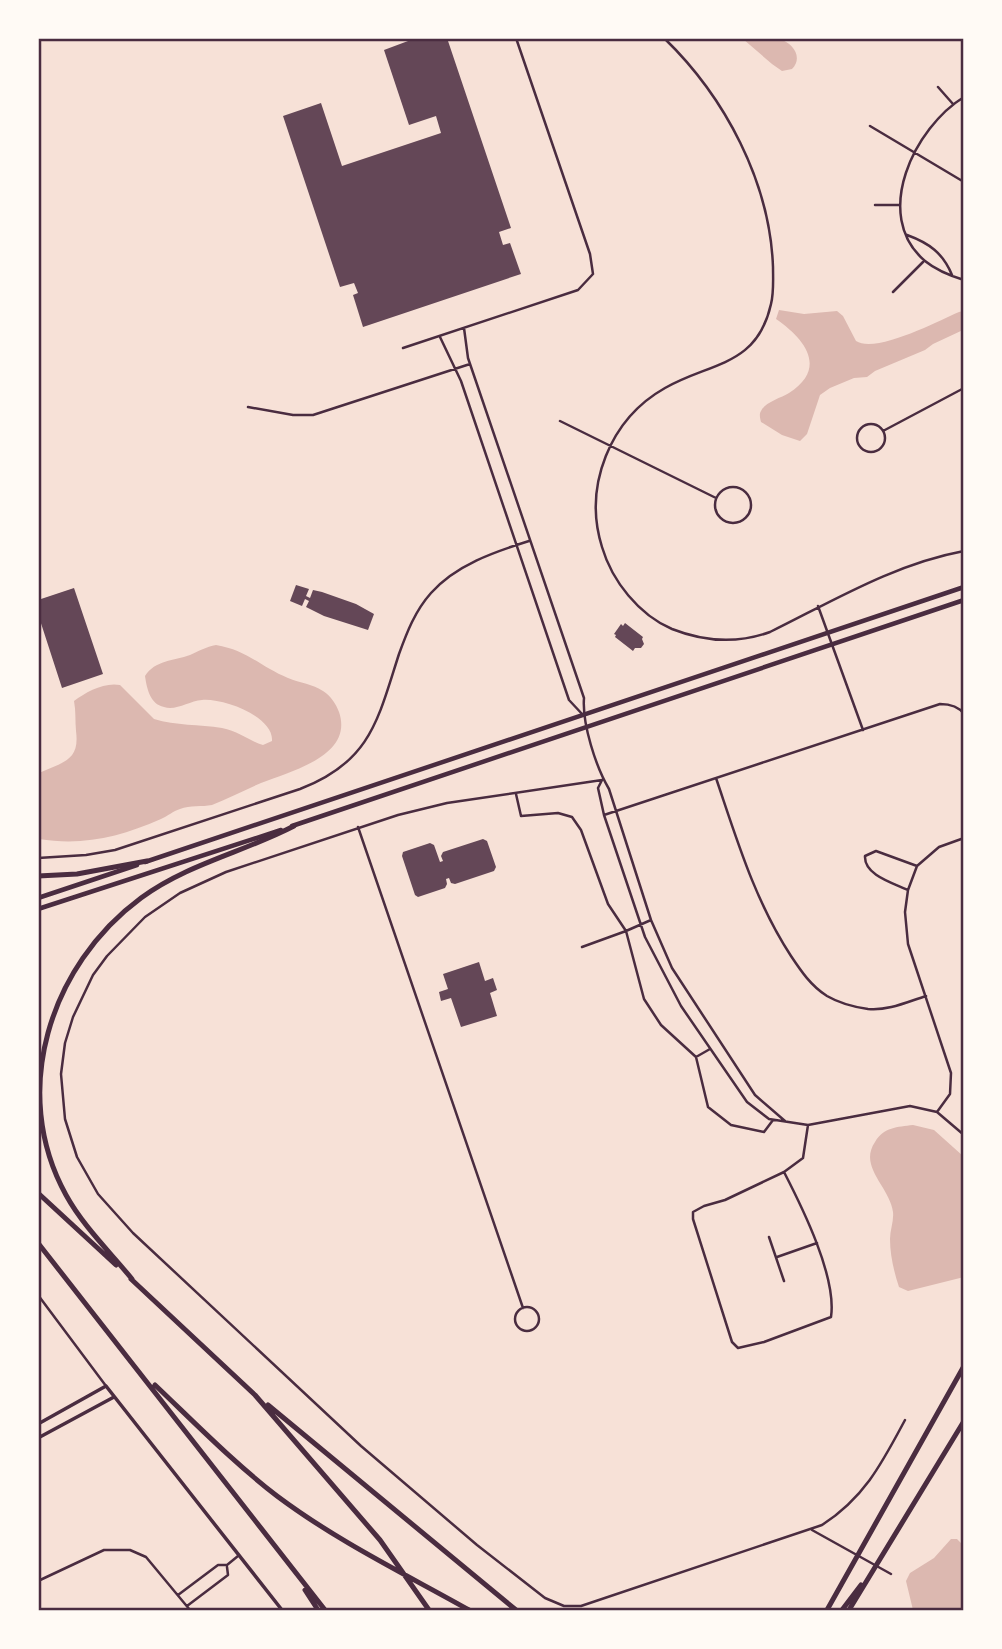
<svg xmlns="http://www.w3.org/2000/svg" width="1002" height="1649" viewBox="0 0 1002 1649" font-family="'Source Sans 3',sans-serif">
	<rect width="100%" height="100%" fill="#f7e1d7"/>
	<path fill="#dcb8b0" d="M743,39C754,38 769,36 779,39C794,43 803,58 792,69L782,71L772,64Z
		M779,310L804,314L837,311L843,316L856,341C876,354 938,321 959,312L963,311V330L933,344L925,350L875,371L867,377L854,378L830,388L820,395L807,434L800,441L782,435L761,422C760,418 759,414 761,411C765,402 781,398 789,393C828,368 805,339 776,319Z
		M216,645C247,650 261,667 288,678C300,683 313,684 323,691C331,696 336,704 339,712C354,756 291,771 261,783C245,790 229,798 212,805C202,807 190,805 180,809C173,811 168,816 161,819C120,837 83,846 39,839V773C63,762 80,761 76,731C75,721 76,711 74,701C86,692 104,682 120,685L154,719C176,726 199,724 222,728C239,731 249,741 263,745L272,741C274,716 222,698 202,700C189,701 176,711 164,707C150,704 147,689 145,676C155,660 174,661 190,655C199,651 206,647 216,645Z
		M913,1125L934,1130L963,1156L964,1277L908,1291L899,1287C894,1272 890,1255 890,1239C890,1230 894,1221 893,1212C890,1187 858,1167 875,1142C884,1127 897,1127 913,1125Z
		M951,1539H957L963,1545V1610H913L906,1581L910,1573L934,1558Z"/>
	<path fill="#644757" d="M416,38H447L511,228L499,232L503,245L510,243L521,274L363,327L353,295L358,293L354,283L340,287L283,116L321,103L342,166L441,133L436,116L409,125L384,50Z
		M296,585L309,589L306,596L310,598L313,590L322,592L356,604L374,614L368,630L324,616L306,607L309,601L305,599L302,606L290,601Z
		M74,588L103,674L62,688L38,614V600Z
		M625,623L643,637L642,639L644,644L641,648H635L633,651L615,637L616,635L614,634L621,624L623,626Z
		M483,839L487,841L496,867L494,871L455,884L451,883L449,878L446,879L447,884L445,888L418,897L415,895L402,856L403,852L430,843L434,845L440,862L443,861L441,856L443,852Z
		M479,962L485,981L493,978L497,990L490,993L497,1016L461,1027L451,998L441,1001L439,992L448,989L443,974Z"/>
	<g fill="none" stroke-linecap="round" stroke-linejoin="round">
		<path stroke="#4a2c40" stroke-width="2.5" d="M664,38C725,97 770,182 773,267C773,279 774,292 771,304C757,367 710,362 665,388C610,419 583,486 602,547C612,581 639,615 672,629C705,642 737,644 770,632C833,601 894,564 964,551
			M938,87L953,104
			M964,97C915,127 871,215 925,261C936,270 951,276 964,280
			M870,126L964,182
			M875,205H900
			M907,235C929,243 943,253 952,275
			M893,292L923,262
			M464,328L468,358L584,698C582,724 596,767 609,789L651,920L672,968L755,1095L785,1121
			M440,337L461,381L569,700L583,715
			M403,348L578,290L593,274L590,254L516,38
			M248,407L293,415H313L470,364
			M560,421L716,498
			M857 438a14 14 0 1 1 28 0a14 14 0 1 1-28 0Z
			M883,431L964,388
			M715 505a18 18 0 1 1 36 0a18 18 0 1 1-36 0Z
			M818,606L863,730
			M716,778C737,840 755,901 791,956C801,971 811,986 827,996C839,1003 854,1007 868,1009C888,1011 907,1002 926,996
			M602,780L447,803L398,815L226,872L180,893L145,917L107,956L93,975L73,1017L65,1043L61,1074L65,1119L77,1157L98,1194L133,1233L361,1446L477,1545L545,1598L564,1606H581L822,1525C865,1497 882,1463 905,1420
			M602,780L598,788L604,815L645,937L681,1006L747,1102L769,1119L808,1125L910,1106L937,1112L964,1135
			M516,794L521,816L558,813L572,817L581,830L608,904L626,931L651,920
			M604,815L940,704C949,704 959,707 964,714
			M358,827L523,1308
			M38,858L86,855L115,850L300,789C371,762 378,719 399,654C407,632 415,611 431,593C456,565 494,552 529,541
			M908,890C893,883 864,875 865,856L876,851L917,866
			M582,947L626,931L644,999L661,1025L696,1057L710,1049
			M696,1057L708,1107L731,1125L764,1132L773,1120
			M937,1112L950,1094L951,1073L908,944L905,912L908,890L917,866L939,847L964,838
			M784,1172L725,1200L704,1206L693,1212V1219L732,1342L738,1348L764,1342L831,1317C837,1277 802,1207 784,1172L803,1158L808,1125
			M769,1237L784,1281
			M777,1257L817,1243
			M38,1295L106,1386
			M515 1319a12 12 0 1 1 24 0a12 12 0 1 1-24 0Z
			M812,1530L891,1574
			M38,1581L104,1550H130L146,1557L190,1610
			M178,1595L218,1565H227L238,1556
			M187,1606L228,1575L227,1567"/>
		<path stroke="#4a2c40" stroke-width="3.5" d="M38,1424L106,1386L282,1610
			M38,1438L114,1397"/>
		<path stroke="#4a2c40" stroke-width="4.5" d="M292,826L964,600
			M145,862L964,587
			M38,898L137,865
			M38,909L281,830"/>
		<path stroke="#4a2c40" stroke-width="5" d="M38,876L77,874L147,861
			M38,1193L116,1265
			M38,1243L325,1610
			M131,1279L255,1395L380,1540L429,1610
			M132,1279C110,1252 83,1226 66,1195C9,1092 50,965 141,898C187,864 244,852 294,826
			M155,1385C195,1423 234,1463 277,1496C337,1541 405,1574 469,1610
			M268,1405L516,1610
			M305,1590L318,1610
			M827,1610L964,1366
			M842,1610L861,1585
			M849,1610L964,1421"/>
	</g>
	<rect width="1002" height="1649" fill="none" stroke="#fffaf5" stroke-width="80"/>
	<rect x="40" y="40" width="922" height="1569" fill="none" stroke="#4a2c40" stroke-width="2.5"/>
</svg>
